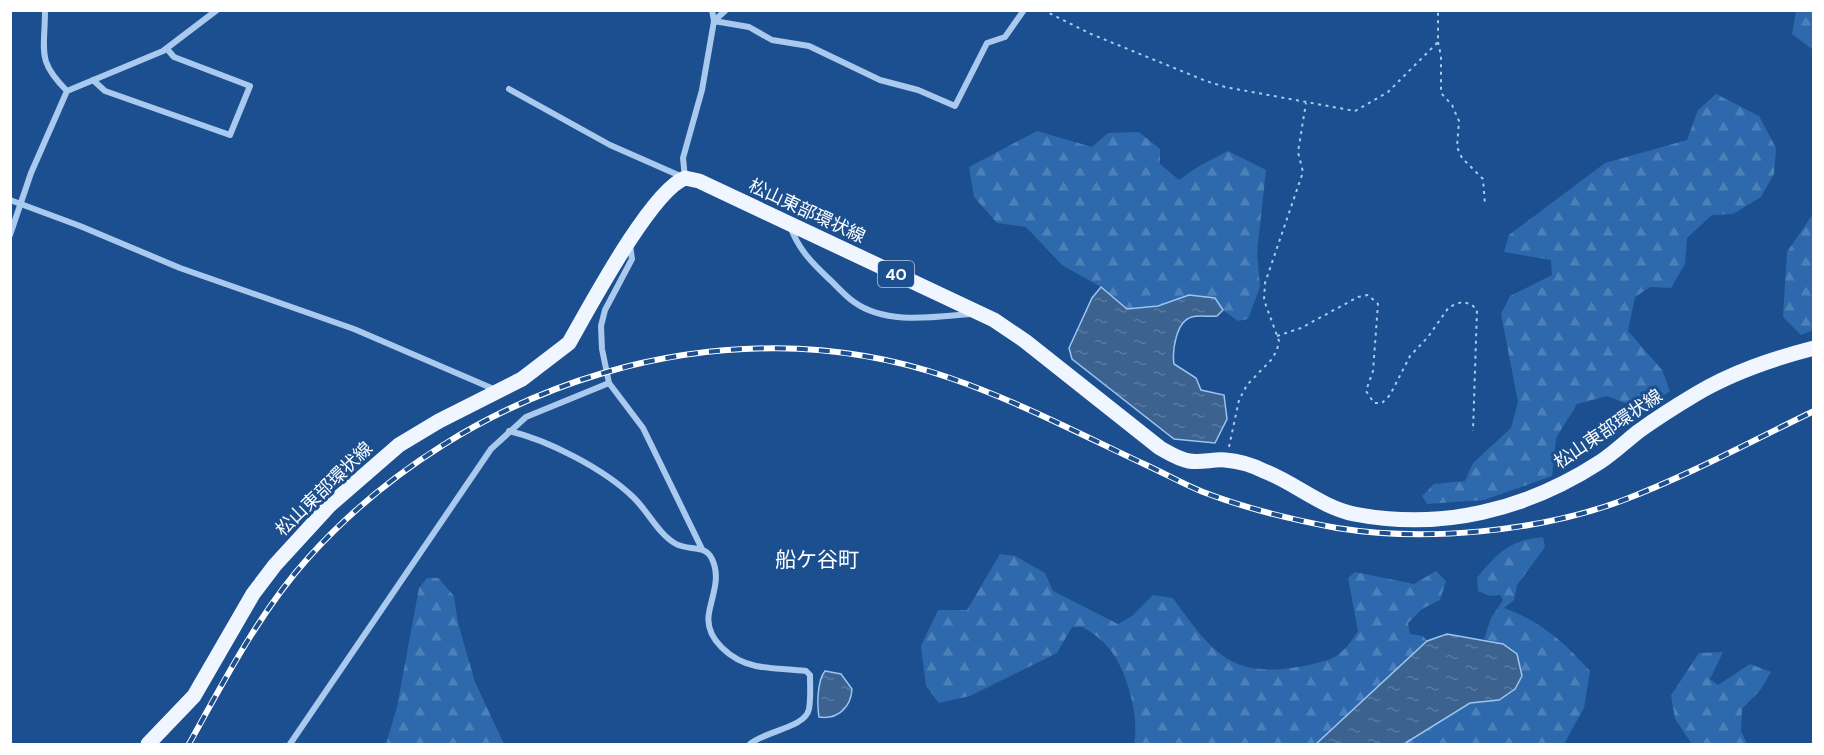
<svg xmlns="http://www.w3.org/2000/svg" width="1824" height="755" viewBox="0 0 1824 755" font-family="'DM Sans','Noto Sans JP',sans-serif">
	<defs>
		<pattern id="forest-firs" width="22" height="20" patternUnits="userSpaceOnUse" patternTransform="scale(1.5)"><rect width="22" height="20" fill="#2e69ad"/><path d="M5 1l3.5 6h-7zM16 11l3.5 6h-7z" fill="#4d80b9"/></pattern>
		<pattern id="water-ripples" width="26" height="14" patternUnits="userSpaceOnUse" patternTransform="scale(1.5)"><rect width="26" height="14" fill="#3c6290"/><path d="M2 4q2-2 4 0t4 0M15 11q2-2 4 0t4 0" fill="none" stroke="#597aa1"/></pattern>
	</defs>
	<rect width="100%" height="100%" fill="#1b4f8f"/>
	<path fill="url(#forest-firs)" d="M1796,11H1813V50L1792,34Z
		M1716,94L1759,116L1776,148L1774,174L1761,197L1733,214L1712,215L1687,238L1685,264L1671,288L1650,287L1635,297L1628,331L1662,370L1670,391L1643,410L1607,396L1577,404L1556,438L1552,476L1484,500L1427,504L1422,496L1434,484L1465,481L1473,463L1511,428L1518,402L1501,314L1510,296L1552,275L1551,260L1504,252L1509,235L1605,163L1687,140L1698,110Z
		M1037,131L1092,147L1108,133L1139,132L1160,149V164L1179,180L1199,166L1228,151L1266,170L1257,252L1260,287L1248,319L1238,321L1223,310L1215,298L1189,295L1158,306L1126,309L1101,287L1062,265L1026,227L997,223L974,197L969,167Z
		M1813,214V330L1801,335L1783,317L1787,252Z
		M1543,537L1545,547L1517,585L1514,600L1504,608C1540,621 1564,642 1590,671L1584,708L1564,744H1404L1470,703L1499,700L1503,644L1484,639L1491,618L1503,600L1500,595L1490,596L1478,591L1477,578C1498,552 1509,541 1543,537Z
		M1000,554L1015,556L1045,573L1053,591L1118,624L1132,616L1153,595L1173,598C1212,652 1231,680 1303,666C1333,660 1341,658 1358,631L1348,578L1355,572L1414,584L1436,571L1446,581L1440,600L1422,609L1408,623L1410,634L1423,636L1427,641L1316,744H1134C1140,717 1126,664 1105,644C1099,637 1090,632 1083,627H1072L1057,653L970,696L939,703L926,686L921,646L938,610H967Z
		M427,578H438L454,596L458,623L475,682L504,744H386L397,707L419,588Z
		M1723,652L1710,679L1718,685L1750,664L1771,672L1761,689L1742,709L1741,731L1747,744H1692L1675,719L1671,695L1699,653Z"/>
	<path fill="url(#water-ripples)" stroke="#9cc4f0" stroke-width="1.5" d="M1101,287L1127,309L1158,306L1189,295L1215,298L1223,310L1217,316C1209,317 1199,315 1192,317C1176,321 1172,351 1174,364L1196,378L1201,390L1224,395L1227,419L1215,443L1174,439L1072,359L1069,348L1092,298Z
		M1447,634L1503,644L1517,654L1522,676L1515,689L1499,700L1470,703L1404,744H1316L1427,641Z
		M825,671L841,674L852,689C851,707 838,720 819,717C817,705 817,681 825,671Z"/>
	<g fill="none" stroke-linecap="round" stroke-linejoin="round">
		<path stroke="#a9c9ee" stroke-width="2" stroke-dasharray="3 4.5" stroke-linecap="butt" d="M1043,10L1091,34L1206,81L1225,87L1355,111L1388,92L1438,42V10
			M1438,42L1441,56V93L1452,105L1459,121L1457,147L1462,158L1483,179L1485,205
			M1277,336L1301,328L1358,297L1368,295L1378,304L1373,371L1366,391L1374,403H1382L1390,395L1410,356L1428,337L1449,307L1462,302L1471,304L1477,310L1473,431
			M1229,447L1239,400L1247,385L1272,359L1277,350L1279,341L1264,300L1265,283L1303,172L1298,152L1306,103"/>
		<path stroke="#a9c9ee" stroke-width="6" d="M714,21L749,27L772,40L809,46L880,80L918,90L955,106L987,43L1005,37L1024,10
			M714,21L726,10
			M93,80L105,91L230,135L250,86L174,57L167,49
			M509,89L610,145L685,178L683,158L702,90L714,21L712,10
			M67,91L163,51L217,10
			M10,200L80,226L180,268L354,329L496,390
			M790,226C798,248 810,261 827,277C836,285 844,295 854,302C886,325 933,317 970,314
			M10,235L31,173L67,91C36,60 45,52 45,10
			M609,383L643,428L702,549
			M509,431C548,440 604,469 633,497C648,511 658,534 676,544C689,551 705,544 712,559C721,578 712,595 709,613C704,639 732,661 756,666C772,669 789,669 806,671L810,675C810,686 811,698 809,709C805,728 767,730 750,744
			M290,744L491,449L526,417L609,383L602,349L601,326L605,310L632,259L630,245"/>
		<path stroke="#f0f6ff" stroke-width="15" d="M148,744L194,696L253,594L275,565L330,505L399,445L439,421L522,379L569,343C589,308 651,191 685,178L699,181L994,320L1025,341L1160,448C1169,453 1178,459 1189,461C1201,463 1213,459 1225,460C1239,461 1252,465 1264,471C1295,483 1321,507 1354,514C1441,531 1526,510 1600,462C1614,453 1626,441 1639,431C1657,418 1676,406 1696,394C1733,372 1772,359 1814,348"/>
		<g stroke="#fff" stroke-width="6">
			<path id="rail" d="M189,744C224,681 260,611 309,557C465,384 724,299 950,378C1017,401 1080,434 1144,464C1164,473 1183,484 1203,492C1245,508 1293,520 1337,528C1425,542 1537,532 1621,501C1687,476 1750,442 1814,411"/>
		</g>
		<use href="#rail" stroke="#1b4f8f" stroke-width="4" stroke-dasharray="11" stroke-linecap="butt"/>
	</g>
	<g text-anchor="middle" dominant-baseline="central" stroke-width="6" stroke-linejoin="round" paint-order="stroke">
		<rect fill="#1b4f8f" stroke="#bbcadd" stroke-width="1.5" x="878" y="261" width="36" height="26" rx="4.5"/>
		<g font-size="16" font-weight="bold" fill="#fff">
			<text x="896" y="274">40</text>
		</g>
		<g font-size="18" fill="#fff" stroke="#1b4f8f">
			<text transform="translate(807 211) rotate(25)">松山東部環状線</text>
			<text transform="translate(1608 429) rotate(-34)">松山東部環状線</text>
			<text transform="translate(324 489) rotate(-44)">松山東部環状線</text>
		</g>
		<g font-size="21" fill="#fff" stroke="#1b4f8f">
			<text x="817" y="560">船ケ谷町</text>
		</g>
	</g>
	<rect width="1824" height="755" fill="none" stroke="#ffffff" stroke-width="24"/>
</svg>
